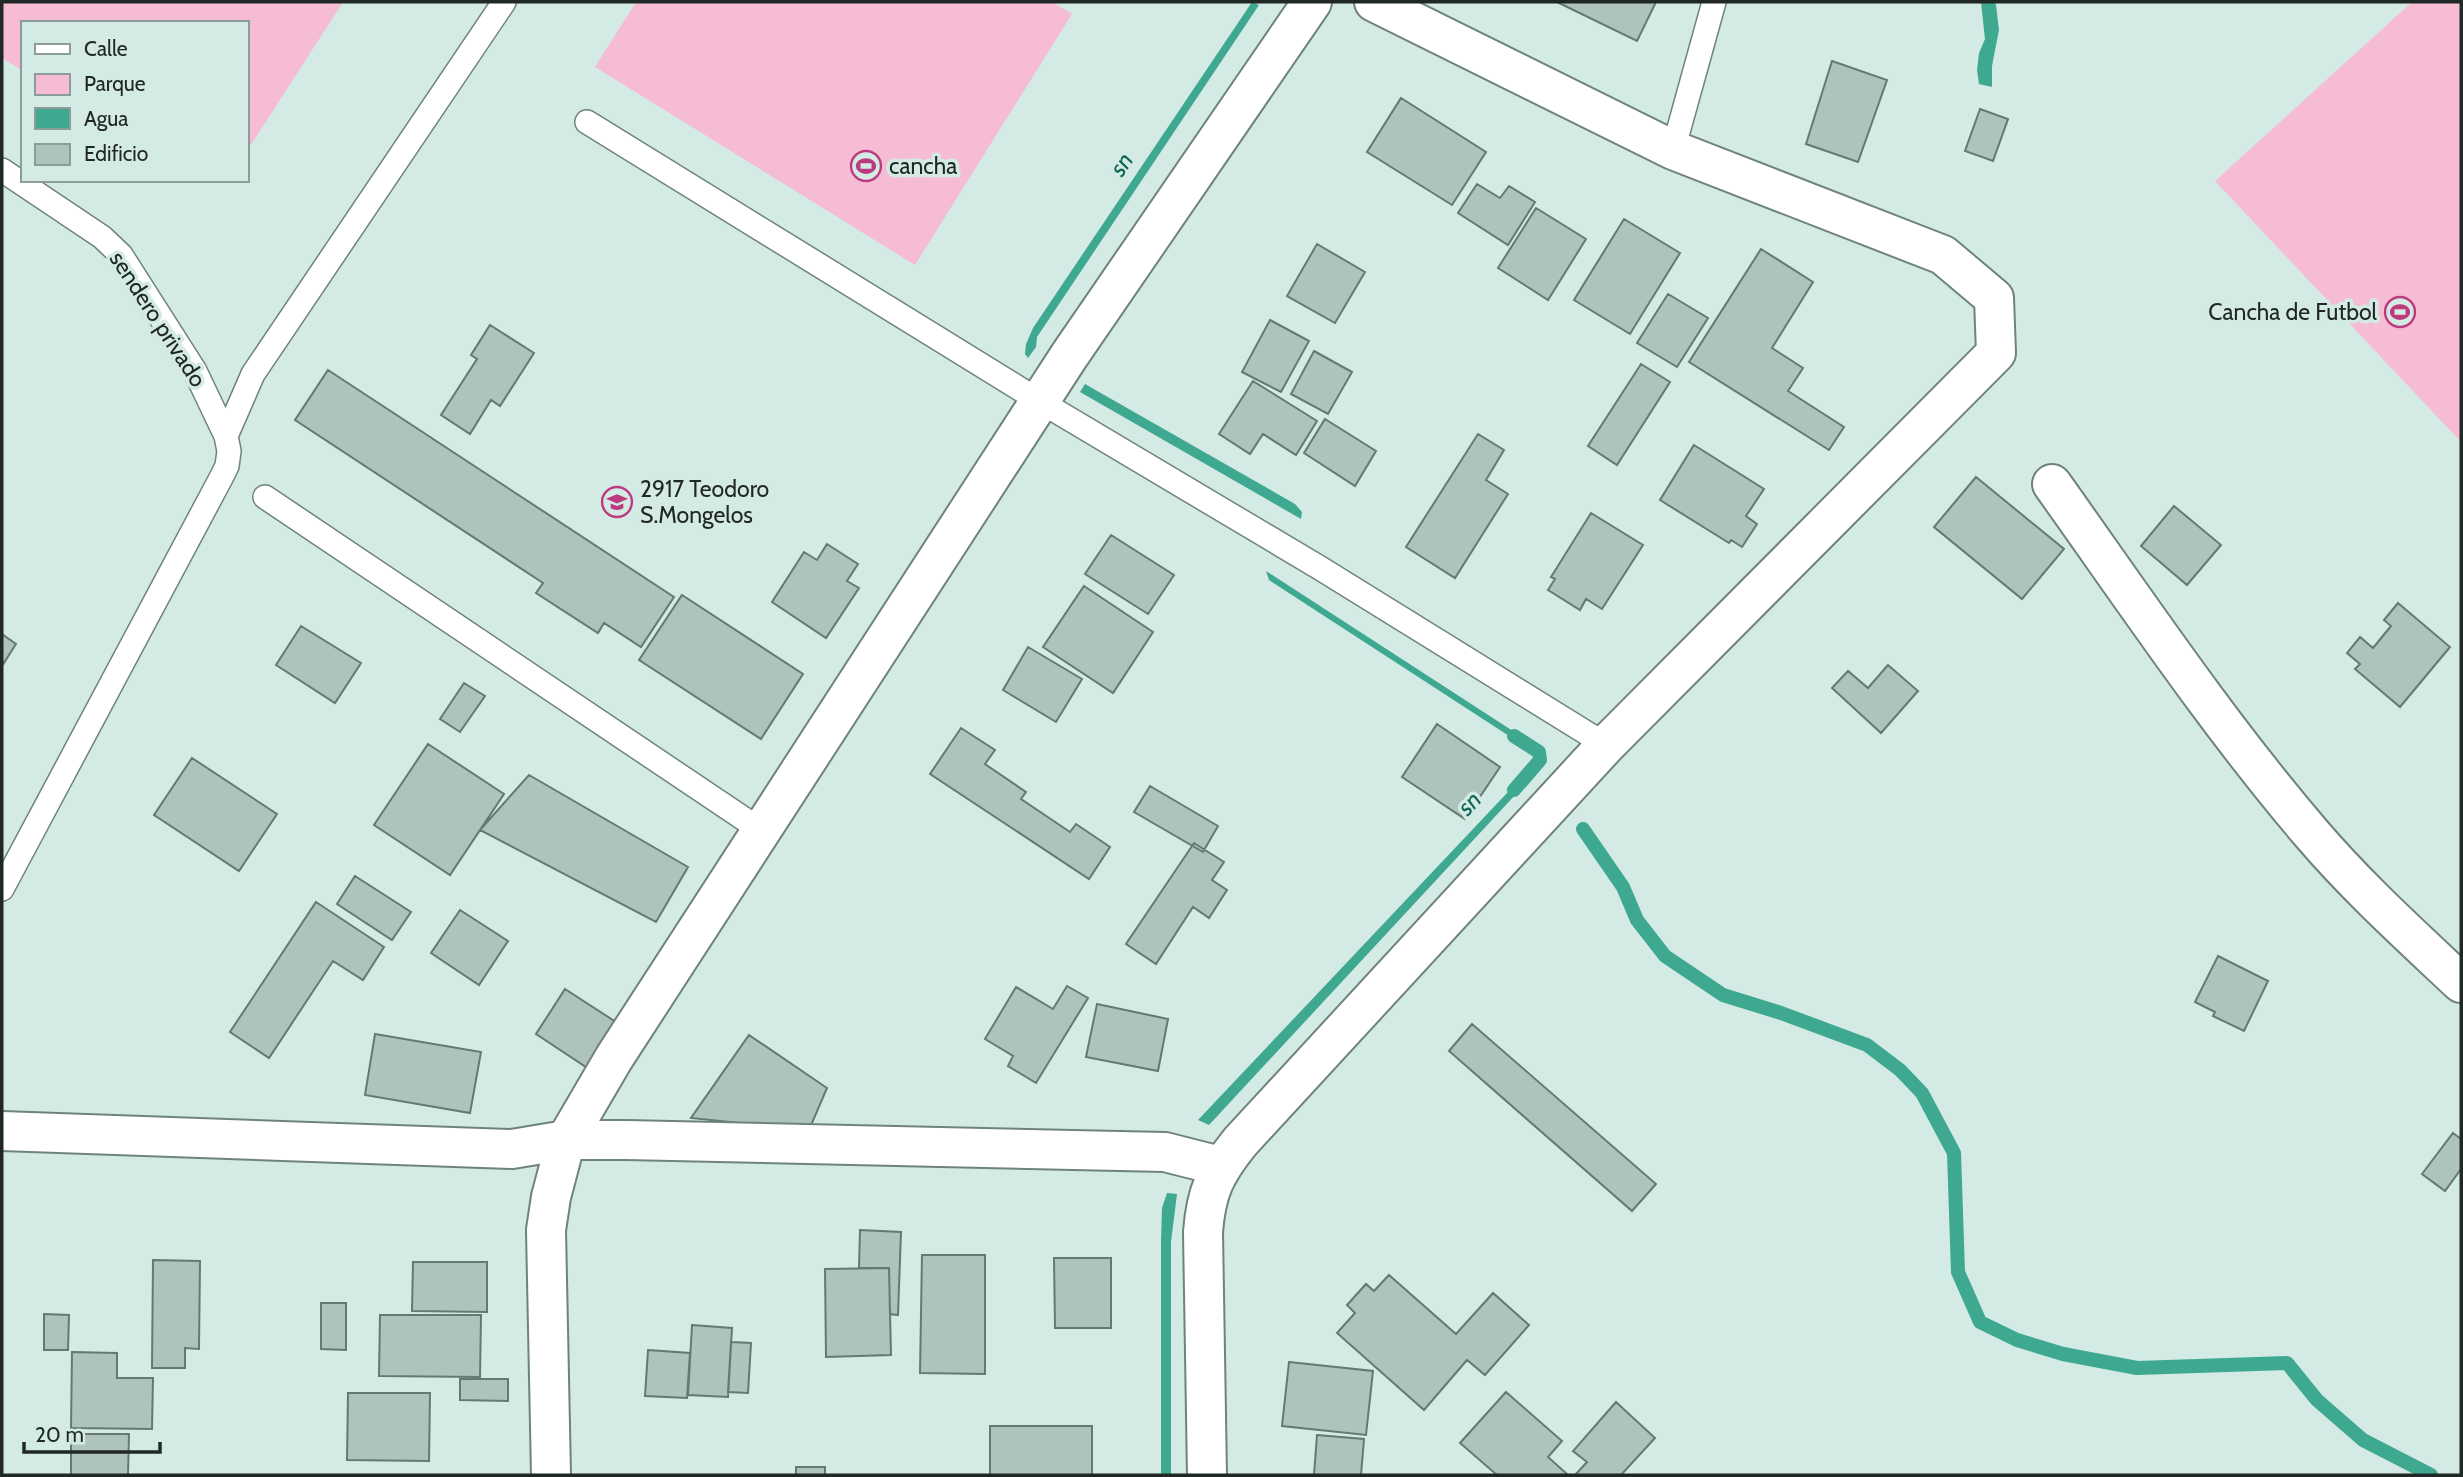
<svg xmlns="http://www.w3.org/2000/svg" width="2463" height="1477" viewBox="0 0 2463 1477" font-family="Cabin,sans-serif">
	<rect width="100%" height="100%" fill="#d4eae4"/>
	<path fill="#f5bcd4" d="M2,2H343L247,151V23H23V71L2,58Z
		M636,2H1052L1072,14L915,265L595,67Z
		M2412,2H2461V442L2215,181Z"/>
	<path fill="#3ea890" d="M1252,2L1259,5L1037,337L1036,347L1028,358L1025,354L1026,344L1033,328Z
		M1981,2H1994L1996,5L1999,30L1992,66V87L1979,84L1977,70L1979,53L1985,39Z
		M1085,384L1295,504L1302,512L1301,519L1080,392Z
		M1266,571L1533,744L1529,749L1269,580Z
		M1525,774L1530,779L1209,1125L1198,1120Z
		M1167,1193L1177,1194L1171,1242V1475H1161V1241L1162,1208Z"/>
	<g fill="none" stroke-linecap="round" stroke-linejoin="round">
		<path stroke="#3ea890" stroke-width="14" d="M1514,790L1540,760L1539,752L1514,736
			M1583,829L1623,887L1637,920L1665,956L1723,995L1781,1013L1867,1045L1900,1070L1922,1093L1954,1153L1958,1272L1980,1322L2017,1340L2063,1354L2137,1368L2287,1363L2317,1400L2363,1440L2431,1475"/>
	</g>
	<path fill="#adc3bc" stroke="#657973" stroke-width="2" d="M1557,2H1656L1637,41Z
		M1832,61L1887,80L1858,162L1806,144Z
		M1401,98L1486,152L1452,205L1367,152Z
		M1980,109L2008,119L1993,161L1965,151Z
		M1477,184L1500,198L1509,186L1535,202L1508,245L1458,213Z
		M1536,208L1586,239L1548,300L1498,268Z
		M1624,219L1680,253L1630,334L1574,300Z
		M1317,244L1365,272L1335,323L1287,296Z
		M1761,249L1813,282L1772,348L1803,368L1788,391L1844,427L1829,450L1689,362Z
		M1668,294L1708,318L1677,367L1637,343Z
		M1270,320L1309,341L1281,392L1242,372Z
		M490,325L534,353L500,406L491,400L470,434L441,415L477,359L471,355Z
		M1314,351L1352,372L1328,414L1291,394Z
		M1641,364L1670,382L1617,465L1588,446Z
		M328,370L674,597L641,647L604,623L598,633L536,593L543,583L295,420Z
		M1253,381L1317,421L1296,455L1263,434L1250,454L1219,434Z
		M1325,419L1376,451L1355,486L1304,453Z
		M1478,434L1504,450L1486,480L1508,494L1455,578L1406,547Z
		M1694,445L1764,489L1746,516L1757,524L1742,547L1731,540L1729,543L1660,500Z
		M1976,477L2064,549L2022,599L1934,527Z
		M2174,506L2221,545L2187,585L2141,546Z
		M1591,513L1643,545L1602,609L1586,599L1580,610L1548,590L1555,579L1551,577Z
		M1111,535L1174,575L1148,614L1085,574Z
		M827,544L858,564L847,581L859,588L826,638L772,602L804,552L817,560Z
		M1084,586L1153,632L1113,693L1043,647Z
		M682,595L803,674L761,739L639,660Z
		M2398,603L2450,647L2400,707L2355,669L2360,664L2347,653L2360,637L2373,648L2391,626L2384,620Z
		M301,626L361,663L335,703L276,665Z
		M2,634L16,644L2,666Z
		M1028,647L1082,679L1056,722L1003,690Z
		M1888,665L1918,691L1881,733L1832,688L1848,671L1868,688Z
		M464,683L485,696L460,732L440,719Z
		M1437,724L1500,767L1465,819L1402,777Z
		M961,728L995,750L985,764L1026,792L1021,799L1070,832L1076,824L1110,847L1089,879L930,774Z
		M428,744L504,794L450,875L374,825Z
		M192,758L277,814L239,871L154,815Z
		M529,775L688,867L656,922L480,830Z
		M1150,786L1218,826L1203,852L1134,812Z
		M1194,843L1224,862L1212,880L1227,890L1209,918L1193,907L1156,964L1126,944Z
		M355,876L411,912L392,940L337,904Z
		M316,902L384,947L363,980L333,961L269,1058L230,1032Z
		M460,910L508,941L479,985L431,953Z
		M2218,956L2268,981L2244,1031L2213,1016L2215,1012L2195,1002Z
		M1067,986L1088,998L1036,1083L1008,1066L1013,1056L985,1039L1016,987L1053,1009Z
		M565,989L619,1024L589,1069L536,1034Z
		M1097,1004L1168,1019L1158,1071L1086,1057Z
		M1472,1024L1656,1184L1632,1211L1449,1051Z
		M375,1034L481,1052L470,1113L365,1095Z
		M749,1035L827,1088L809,1130L691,1118Z
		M2453,1133L2461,1139V1169L2445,1191L2422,1174Z
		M860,1230L901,1232L898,1315L890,1314L889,1268H859Z
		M922,1255H985V1374L920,1373Z
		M1054,1258H1111V1328H1055Z
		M153,1260L200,1261L199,1349L185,1348V1368H152Z
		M413,1262H487V1312L412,1311Z
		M889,1268L891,1355L826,1357L825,1269Z
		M1389,1275L1456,1334L1493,1293L1529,1325L1485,1375L1467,1360L1424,1410L1337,1333L1355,1313L1347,1305L1366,1284L1374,1291Z
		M321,1303H346V1350L321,1349Z
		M44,1314L69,1315L68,1350H44Z
		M380,1315H481L480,1377L379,1376Z
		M692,1325L732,1328L728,1397L688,1395Z
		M731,1342L751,1343L748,1393L728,1392Z
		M648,1350L690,1353L687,1398L645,1396Z
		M72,1352L117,1353V1378H153L152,1429L71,1428Z
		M1289,1362L1373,1371L1366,1435L1282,1426Z
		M460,1379H508V1401L460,1400Z
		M1506,1392L1562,1441L1548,1457L1568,1475H1497L1460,1443Z
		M348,1393H430L429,1461L347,1460Z
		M1616,1402L1655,1438L1621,1475H1575L1587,1462L1573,1451Z
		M990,1426H1092V1475H990Z
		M71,1434H129L128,1475H71Z
		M1317,1435L1364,1439L1361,1475H1314Z
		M796,1467H825V1475H796Z"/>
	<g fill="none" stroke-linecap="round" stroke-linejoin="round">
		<g stroke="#6f837d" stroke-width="26">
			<path id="lane" d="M587,122L1041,402L1320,568L1606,745
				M1673,150L1714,2
				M2,170L102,237L121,255L195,371L226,436
				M265,497L762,831
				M2,889L221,478L227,466L229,451L226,436L253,374L504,2"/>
		</g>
		<g stroke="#6f837d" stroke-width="42">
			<path id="street" d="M2052,484C2136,602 2217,723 2311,833C2357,887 2410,935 2461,983
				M2,1131L512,1149L566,1140H626L1165,1152L1220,1166
				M551,1475L546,1230L551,1197L566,1140L614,1058L1069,356L1312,2
				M1207,1475L1203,1232C1206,1192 1215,1173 1240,1142L1606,745L1996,353L1994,298L1943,255L1673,150L1374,2"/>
		</g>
		<use href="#lane" stroke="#fff" stroke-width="23"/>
		<use href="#street" stroke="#fff" stroke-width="38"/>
	</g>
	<defs>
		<g id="stadium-ring" transform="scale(1.575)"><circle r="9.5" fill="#d4eae4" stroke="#bd3a80" stroke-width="1.5"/><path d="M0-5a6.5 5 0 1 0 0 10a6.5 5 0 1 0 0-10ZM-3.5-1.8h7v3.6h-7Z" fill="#bd3a80"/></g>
		<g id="school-ring" transform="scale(1.575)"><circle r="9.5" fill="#d4eae4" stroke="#bd3a80" stroke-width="1.5"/><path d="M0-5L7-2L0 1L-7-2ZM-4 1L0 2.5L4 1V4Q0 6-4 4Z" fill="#bd3a80"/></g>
	</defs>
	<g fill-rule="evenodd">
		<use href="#stadium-ring" x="866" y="166"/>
		<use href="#stadium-ring" x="2400" y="312"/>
		<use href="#school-ring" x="617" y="502"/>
	</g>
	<g text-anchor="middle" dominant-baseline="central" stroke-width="7" stroke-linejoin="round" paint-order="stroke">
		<g font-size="23" fill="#202825" stroke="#d4eae4" text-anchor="start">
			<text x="889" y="166">cancha</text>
			<text x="2377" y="312" text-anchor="end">Cancha de Futbol</text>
			<text x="640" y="489">2917 Teodoro<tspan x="640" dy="26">S.Mongelos</tspan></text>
		</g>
		<g font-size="23" fill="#202825" stroke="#d4eae4">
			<text transform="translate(158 319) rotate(57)">sendero privado</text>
		</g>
		<g font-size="24" font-style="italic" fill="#106454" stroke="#d4eae4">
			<text transform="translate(1121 164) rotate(-56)">sn</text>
			<text transform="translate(1469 803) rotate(-47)">sn</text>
		</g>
	</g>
	<rect width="2463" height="1477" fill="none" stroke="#202825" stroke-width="7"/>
	<rect x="21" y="21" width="228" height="161" fill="#d4eae4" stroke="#8c9c98" stroke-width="2"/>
	<rect x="35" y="44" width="35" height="10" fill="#ffffff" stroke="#8c9c98" stroke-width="2"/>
	<text x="84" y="56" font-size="21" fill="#202825">Calle</text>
	<rect x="35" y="74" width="35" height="21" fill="#f5bcd4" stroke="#8c9c98" stroke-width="2"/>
	<text x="84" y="91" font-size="21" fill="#202825">Parque</text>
	<rect x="35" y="108" width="35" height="21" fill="#3ea890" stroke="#8c9c98" stroke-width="2"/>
	<text x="84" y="126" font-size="21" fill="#202825">Agua</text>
	<rect x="35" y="144" width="35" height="21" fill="#adc3bc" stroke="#8c9c98" stroke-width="2"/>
	<text x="84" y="161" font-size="21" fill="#202825">Edificio</text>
	<path d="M24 1442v10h136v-10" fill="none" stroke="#202825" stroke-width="3.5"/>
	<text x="35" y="1442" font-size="21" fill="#202825" stroke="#d4eae4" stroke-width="5" paint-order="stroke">20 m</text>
</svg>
